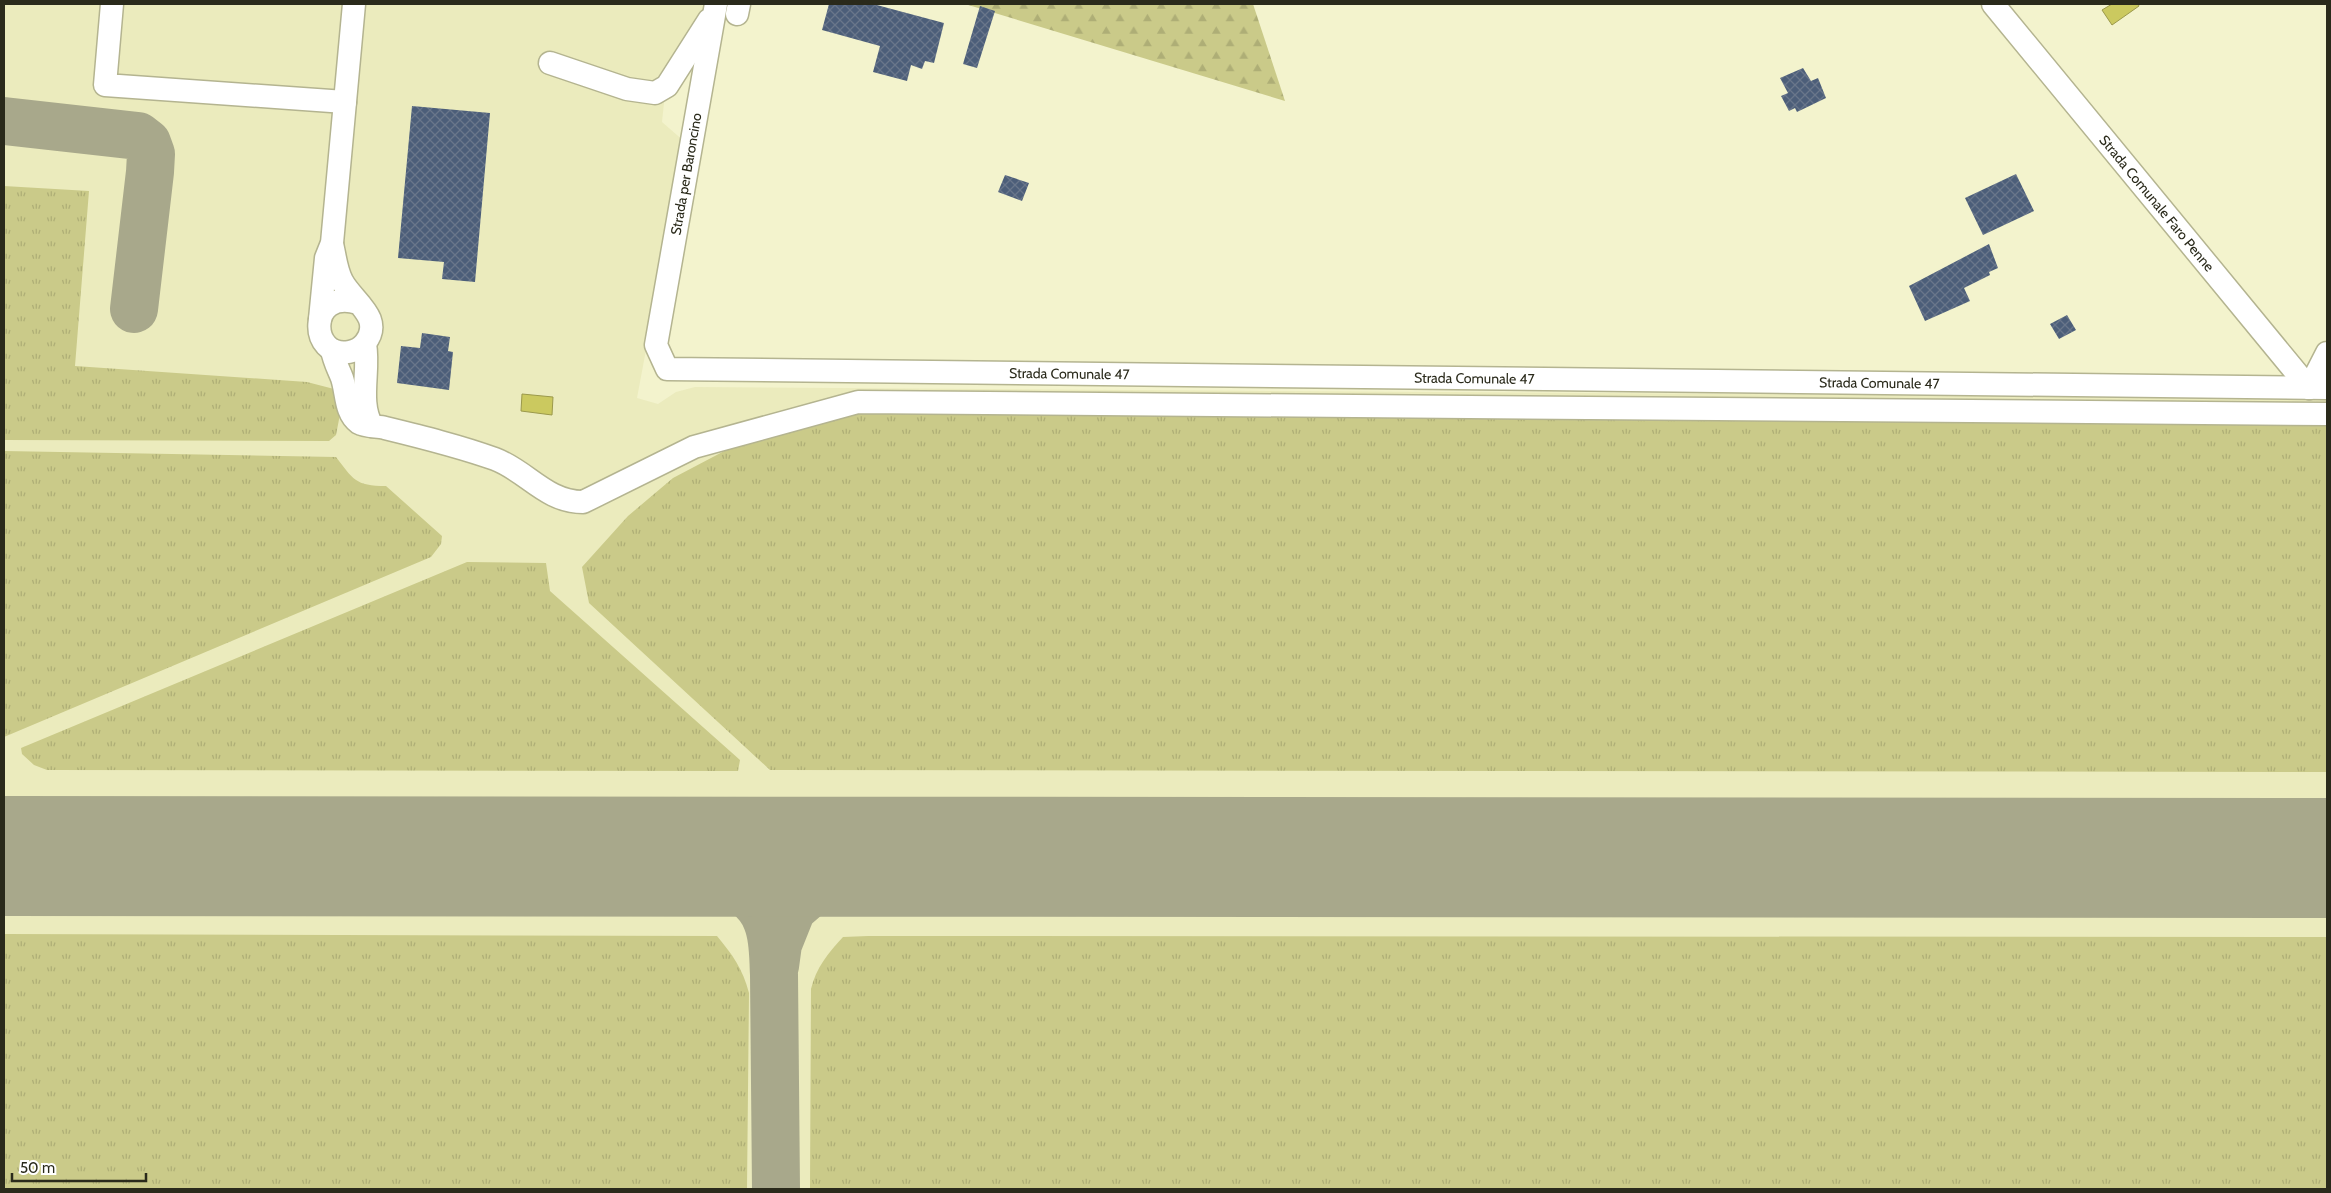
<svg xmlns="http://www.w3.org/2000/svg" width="2331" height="1193" viewBox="0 0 2331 1193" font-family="Cabin,sans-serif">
	<defs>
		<pattern id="grass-tufts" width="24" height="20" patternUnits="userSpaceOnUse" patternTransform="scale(1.25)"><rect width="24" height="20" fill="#caca89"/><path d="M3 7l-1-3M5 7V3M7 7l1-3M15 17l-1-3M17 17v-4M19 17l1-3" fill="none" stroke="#aeae76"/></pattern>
		<pattern id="forest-firs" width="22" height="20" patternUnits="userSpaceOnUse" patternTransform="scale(1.25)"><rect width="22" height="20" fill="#caca89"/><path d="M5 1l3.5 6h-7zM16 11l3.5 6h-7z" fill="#aeae76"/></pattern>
		<pattern id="building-cross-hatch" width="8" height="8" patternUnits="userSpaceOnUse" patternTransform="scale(1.25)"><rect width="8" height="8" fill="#4c5e79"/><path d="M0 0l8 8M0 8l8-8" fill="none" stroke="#69768a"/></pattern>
	</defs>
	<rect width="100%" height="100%" fill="#f3f3cd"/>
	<path fill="#ebebbd" d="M4,4H707L667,74L662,122L685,142L637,398L658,404L676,392L695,387L2327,398V1189H4Z"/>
	<path fill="url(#grass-tufts)" d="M4,186L89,191L75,366L307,382L334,389V400L342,404L336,435L329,441L4,440Z
		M860,411L2327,415V772L770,770L589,603L582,567L628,516L673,478L730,448Z
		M4,451L336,457C353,479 355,486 386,486L442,536L441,544L431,557L4,737Z
		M467,562L546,563L550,591L740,760L738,771L47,770L34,765L22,754L21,748Z
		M4,934L717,936C732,954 743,969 749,993L747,1189H4Z
		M868,936L2327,937V1189H810L811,989C816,968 828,953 843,937Z"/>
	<path fill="url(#forest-firs)" d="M965,4H1253L1285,101Z"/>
	<path fill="#cbc95f" stroke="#9b994b" d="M2112,4H2138L2139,6L2112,25L2102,10Z
		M522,394L553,397L552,415L521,411Z"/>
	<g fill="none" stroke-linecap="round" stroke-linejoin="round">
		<path stroke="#a8a88b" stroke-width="48" d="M4,121L138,136L147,143L151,154L150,172L134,309
			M638,857C679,865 751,877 767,921C774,938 773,957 774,975L776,1189
			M775,966L778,944L792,909L822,883L857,870L924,857"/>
		<path stroke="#a8a88b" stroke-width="120" d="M4,856L2327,858"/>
	</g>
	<path fill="url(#building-cross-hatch)" d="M829,4H873L944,23L934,63L925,61L922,69L911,65L907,81L873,72L880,46L822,30Z
		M980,6L995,11L977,68L963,64Z
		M1803,68L1811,81L1818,78L1826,98L1797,112L1795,108L1789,111L1781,96L1788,93L1780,78Z
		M412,106L490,113L475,282L442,279L444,262L398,258Z
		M2016,174L2034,211L1983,235L1965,198Z
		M1005,175L1029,183L1022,201L998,192Z
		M1989,244L1998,268L1989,272L1990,275L1964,288L1970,301L1925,321L1909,286Z
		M2067,315L2076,330L2059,339L2050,324Z
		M422,333L450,337L448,351L453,352L449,390L397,383L401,346L420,348Z"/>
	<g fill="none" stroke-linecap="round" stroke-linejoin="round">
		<g stroke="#b4b490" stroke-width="25">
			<g id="minor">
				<path d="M112,4L105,85L345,102"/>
				<path id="s1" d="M716,4L656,345L667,369L2327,388"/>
				<path id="s2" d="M1993,4L2309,388"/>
				<path d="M737,14L739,4"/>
				<path d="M550,63L627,89L655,93L667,86L709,20"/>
				<path d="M332,244C335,256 336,270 342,281C352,301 385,318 365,343C361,348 355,351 349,352C309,359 307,288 358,303"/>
				<path d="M320,319L326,258L332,243L354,4"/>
				<path d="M365,344C370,371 358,401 372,426"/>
				<path d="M332,350C334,361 338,368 342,378C347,393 345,413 359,423C366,427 378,426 385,428C422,437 459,446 495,459C527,471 546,502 583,502L694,447L858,402L2327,414"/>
				<path d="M2309,388L2327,353"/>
			</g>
		</g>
		<use href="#minor" stroke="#fff" stroke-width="22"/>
	</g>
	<g text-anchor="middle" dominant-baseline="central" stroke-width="5" stroke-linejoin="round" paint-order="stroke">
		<g font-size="14" fill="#2a2a1b" stroke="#fff">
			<text transform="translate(686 174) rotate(-80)">Strada per Baroncino</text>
			<text stroke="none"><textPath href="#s2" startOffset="258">Strada Comunale Faro Penne</textPath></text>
			<text stroke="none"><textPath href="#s1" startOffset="775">Strada Comunale 47</textPath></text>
			<text stroke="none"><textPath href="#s1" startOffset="1180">Strada Comunale 47</textPath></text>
			<text stroke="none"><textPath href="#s1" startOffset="1585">Strada Comunale 47</textPath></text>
		</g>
	</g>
	<rect width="2331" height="1193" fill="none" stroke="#2a2a1b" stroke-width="10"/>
	<path d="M12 1173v8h134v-8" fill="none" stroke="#2a2a1b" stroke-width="2.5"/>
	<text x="20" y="1173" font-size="15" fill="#2a2a1b" stroke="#ffffff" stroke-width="4" paint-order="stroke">50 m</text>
</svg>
